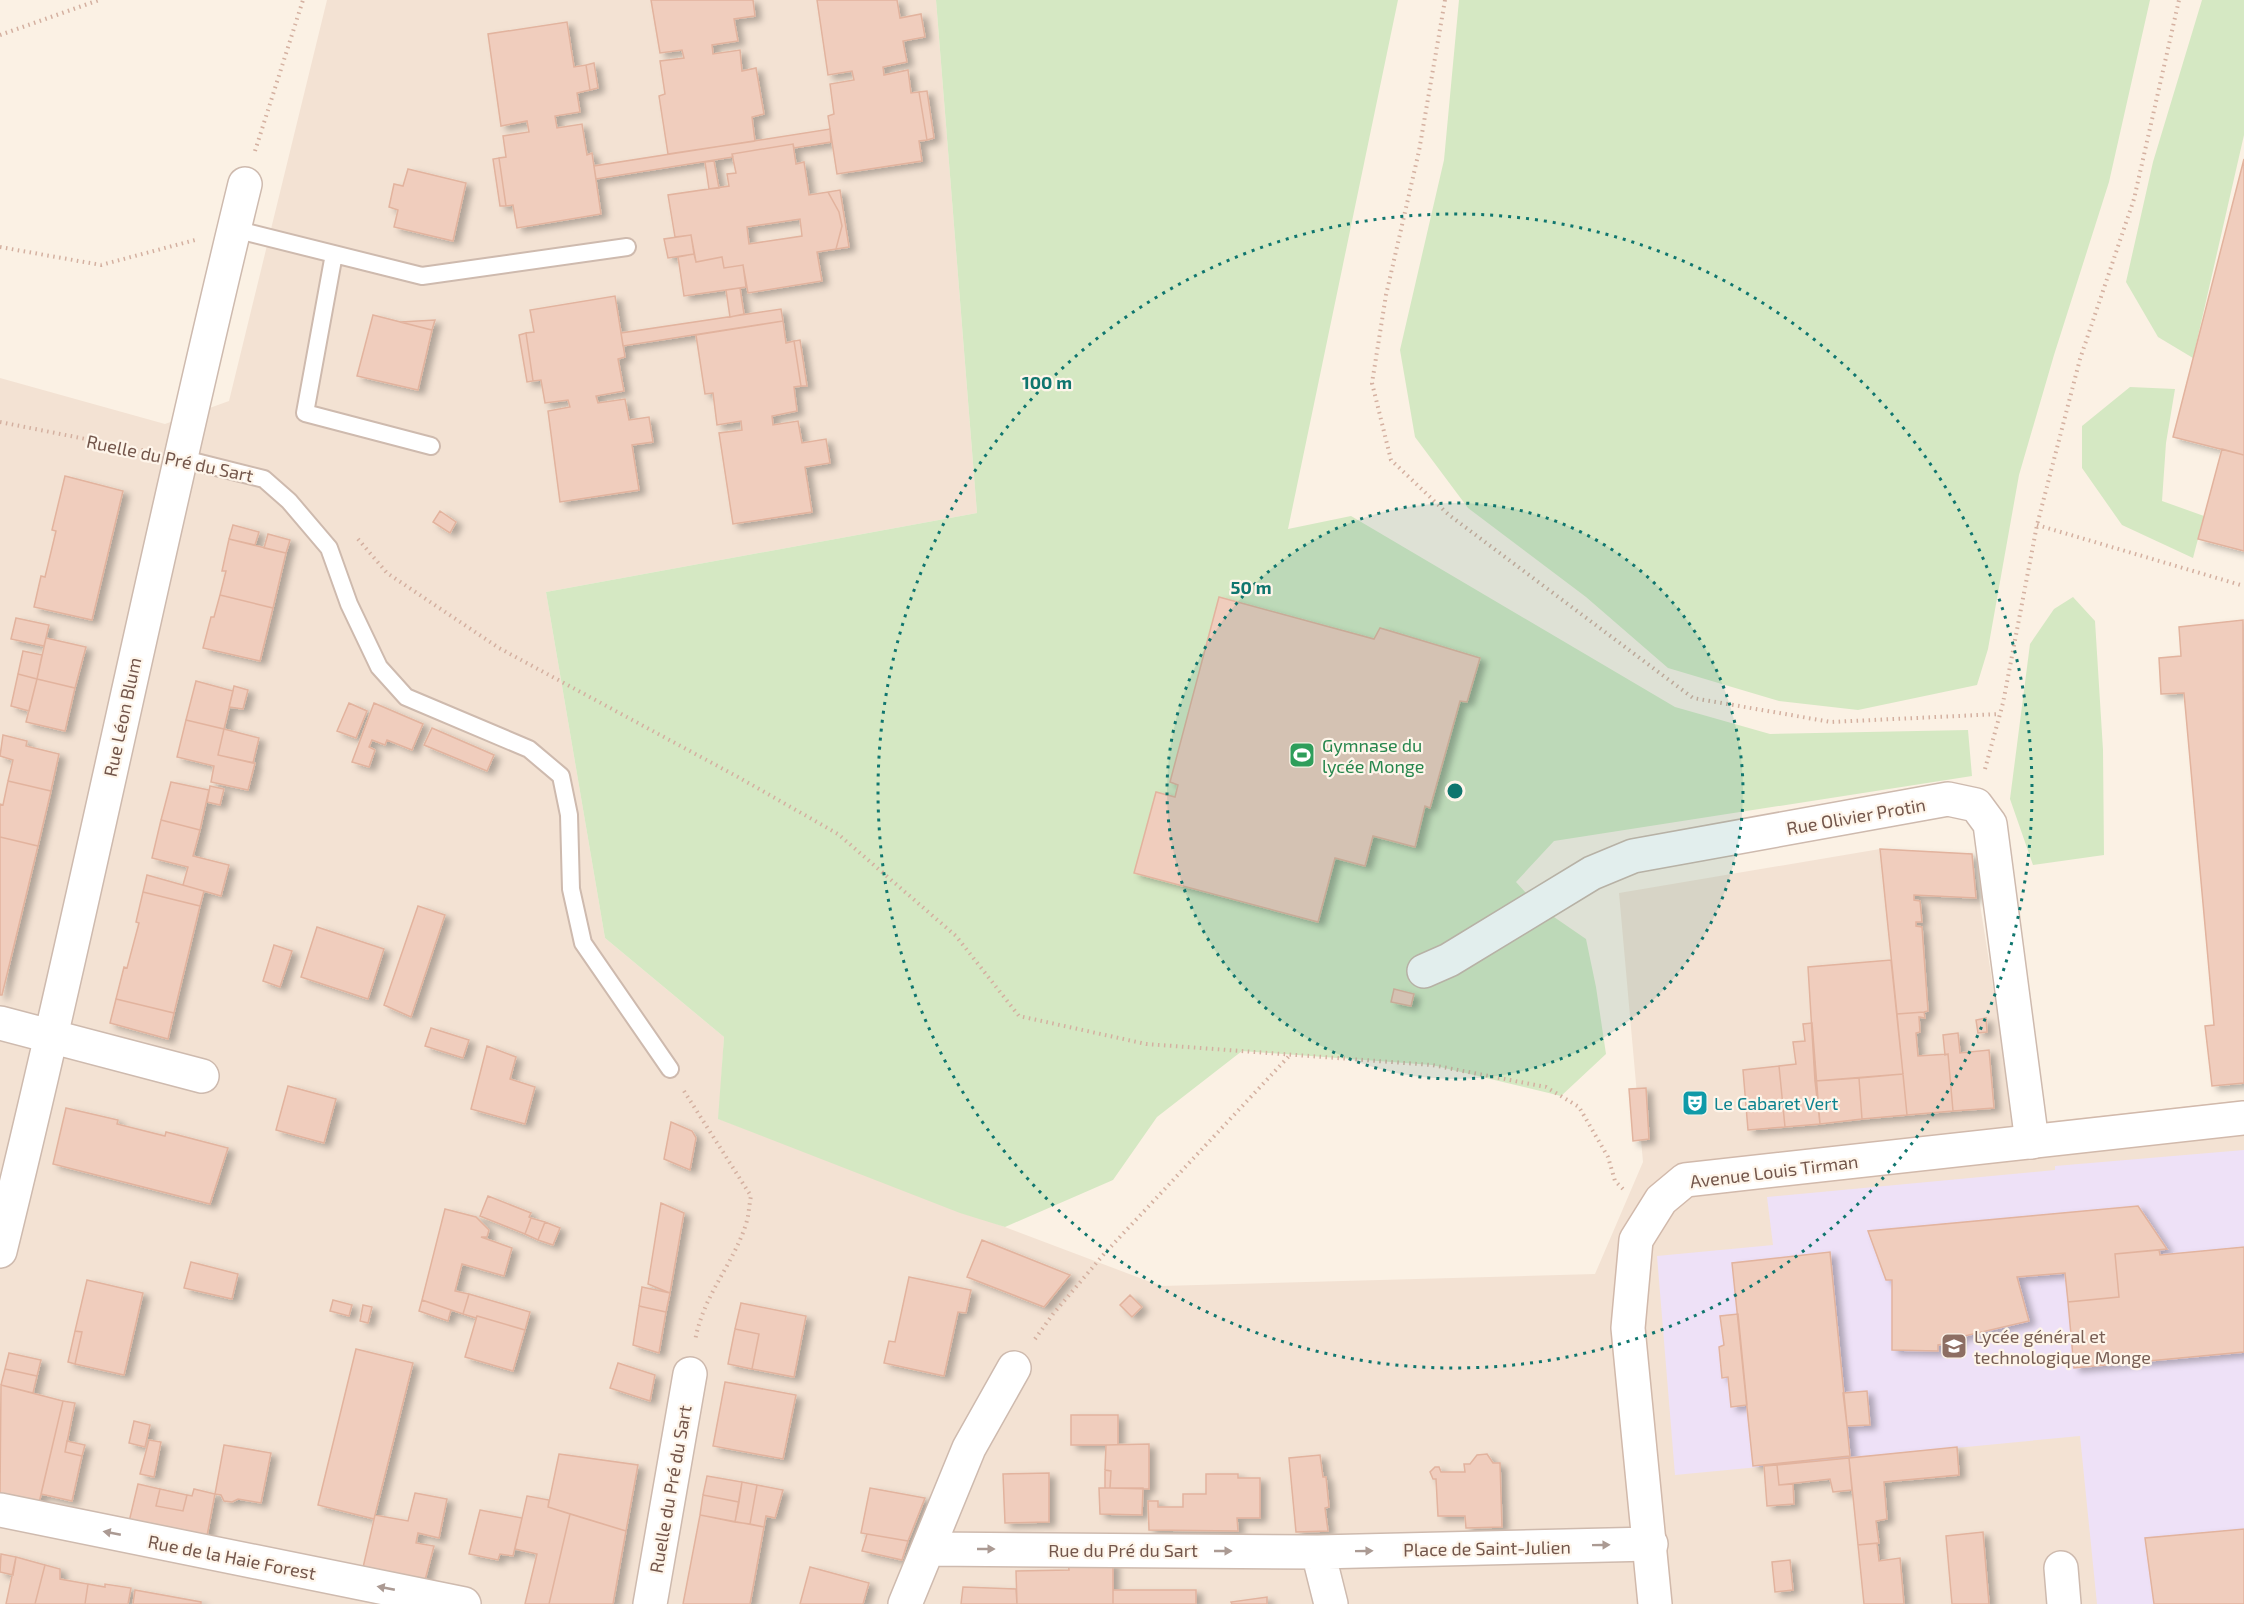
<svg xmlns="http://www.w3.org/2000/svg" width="2244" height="1604" viewBox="0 0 2244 1604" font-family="'Exo 2',sans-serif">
	<defs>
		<filter id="shadow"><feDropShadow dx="6" dy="4" stdDeviation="3" flood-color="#0004"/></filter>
	</defs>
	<rect width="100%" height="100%" fill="#fbf1e4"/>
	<path fill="#f3e2d3" d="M327,0H936L977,513L546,592L605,938L724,1037L719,1119L1161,1286L1595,1274L1643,1162L1619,893L1880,849L1972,854L2015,1125L2244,1100V1604H0V378L165,424L229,401Z"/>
	<path fill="#eee1f7" d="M2244,1150V1604H2097L2080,1436L1675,1475L1657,1256L1773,1245L1767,1197L2055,1170V1166Z"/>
	<path fill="#d5e8c3" d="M936,0H1398L1288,529L1351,516L1675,707L1770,734L1968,730L1972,776L1554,841L1516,882L1538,906L1586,939L1596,987L1606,1054L1561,1096L1432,1065L1242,1051L1157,1117L1113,1180L1005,1227L960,1213L718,1119L724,1037L605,938L546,592L977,513Z
		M1459,0H2150L2109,182L2054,355L2019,475L1988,649L1977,685L1858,710L1779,701L1668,668L1586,597L1468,508L1415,437L1400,350L1444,160Z
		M2202,0H2244V135L2193,358L2158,337L2126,282L2153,162Z
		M2130,387L2175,389L2166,443L2162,501L2204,516L2193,558L2122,525L2082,468V426Z
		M2073,597L2095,621L2103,750L2104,855L2033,865L2010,799L2030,644L2054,609Z"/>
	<path fill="#f0cdbd" stroke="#e2b39e" stroke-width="1.5" fill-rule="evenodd" filter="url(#shadow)" d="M651,0H753L755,16L734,19L738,41L712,45L713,54L740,50L742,71L756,68L764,114L752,117L755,141L668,154L659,96L665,94L660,61L684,58L682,50L660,53Z
		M817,0H897L900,18L921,14L925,37L903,41L907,62L883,67L884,75L908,70L911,93L919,92L927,140L919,141L922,161L837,174L828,116L834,114L830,84L854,80L852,71L828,75Z
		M567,22L574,67L586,65L590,90L577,93L580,112L555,116L557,128L582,124L587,155L592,153L601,214L517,228L513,205L506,206L499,158L506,157L503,136L529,132L527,121L501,126L488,34Z
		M594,63L598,88L590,90L586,65Z
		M927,91L934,138L927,140L919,92Z
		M830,129L831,142L794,148L793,144L732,154L733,157L596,179L594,166Z
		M793,144L796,164L804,162L809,195L828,192L839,212L842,226L836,249L817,252L822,281L748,293L743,265L724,268L722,257L696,262L691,235L675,237L668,195L729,186L727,174L736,173L732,154ZM800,219L802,236L749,244L747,227Z
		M499,158L506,206H500L493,159Z
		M2244,159V455L2173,437Z
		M714,161L719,188L709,189L705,162Z
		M408,169L466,183L453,241L394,227L398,210L389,207L394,184L403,186Z
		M840,190L849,247L836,249L842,226L839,212L828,192Z
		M691,235L694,254L668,258L664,239Z
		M694,254L696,262L722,257L724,268L743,265L746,287L684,296L678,257Z
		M740,288L744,314L730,317L726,290Z
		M615,296L625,357L618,359L624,391L596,396L598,403L625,399L629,420L649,417L653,442L632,445L639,490L560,502L548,411L570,407L568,400L545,403L541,380L533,381L526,333L534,332L530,310Z
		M781,309L783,321L623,346L621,333Z
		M373,315L432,330L418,390L357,376Z
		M435,320L432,330L400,322Z
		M783,321L786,343L794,341L801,386L794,387L797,411L772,416L773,425L798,421L802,443L826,439L830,463L805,467L812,512L733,524L719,433L742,430L741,421L717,425L713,393L705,394L696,335Z
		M526,333L533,381L527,382L519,335Z
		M800,340L807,386H801L794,341Z
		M2222,449L2244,455V551L2198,539Z
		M65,476L123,491L92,620L34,607L41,576L45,577L56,531L52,530Z
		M440,511L456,522L450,533L433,522Z
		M233,525L259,532L255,545L229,539Z
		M268,534L290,540L286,553L264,548Z
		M229,539L286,553L273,608L220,595L226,571H222Z
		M220,595L273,608L260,661L203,648L211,617H214Z
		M1219,597L1374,639L1380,628L1480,658L1467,702L1460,701L1430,808L1425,806L1415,847L1373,836L1365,866L1335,858L1318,922L1134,873L1156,792L1175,797L1178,785L1170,782Z
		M16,618L49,625L44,646L11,639Z
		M2243,620L2244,1083L2212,1086L2205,1026L2214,1025L2184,693L2161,694L2159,658L2181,656L2179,627Z
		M46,638L86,647L75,688L37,679Z
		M23,651L42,655L37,679L18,674Z
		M18,674L37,679L29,711L11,706Z
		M37,679L75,688L65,731L26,722Z
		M196,681L233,691L224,729L186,720Z
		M234,686L248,690L243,709L229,707Z
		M349,703L367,711L356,738L337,731Z
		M374,703L423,724L412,750L387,740L385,745L372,740L369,747L375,750L369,767L352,762Z
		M186,720L224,729L218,755L255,763L248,790L211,782L214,766L177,757Z
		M432,728L494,755L487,771L424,745Z
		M224,729L259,738L253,763L218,755Z
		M3,735L27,741L26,746L59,754L51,791L8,781L13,760L0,756Z
		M8,781L51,791L38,846L0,837V804L3,805Z
		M171,782L209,790L200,830L161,820Z
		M210,786L224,789L220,805L207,802Z
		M161,820L200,830L193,856L229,865L221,896L183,885L188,867L152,858Z
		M0,837L38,846L2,995H0Z
		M1880,849L1972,854L1976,898L1914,895V900L1920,901L1922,922H1916V926L1922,927L1928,1011L1924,1012L1897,1014Z
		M147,875L204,891L200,906L143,892Z
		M143,892L200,906L174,1013L116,999L124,967L127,968L139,923L136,922Z
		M418,906L445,915L411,1017L384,1005Z
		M317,927L384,949L368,999L301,977Z
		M274,945L292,951L280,987L263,981Z
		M1891,960L1903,1074L1815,1081L1808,967Z
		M1394,989L1414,994L1411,1006L1391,1002Z
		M116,999L174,1013L168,1039L110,1023Z
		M1924,1012L1925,1018L1919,1017L1920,1032L1916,1033L1918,1056L1948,1054L1953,1111L1907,1115L1897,1014Z
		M1986,1018L1987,1032L1978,1033L1976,1020Z
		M1812,1023L1820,1124L1785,1127L1779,1066L1796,1064L1793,1042L1805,1041L1803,1024Z
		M431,1028L469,1040L463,1058L425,1046Z
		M1958,1033L1960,1053L1989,1050L1994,1108L1953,1111L1948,1054L1945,1055L1943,1035Z
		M487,1046L516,1057L510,1079L535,1087L525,1124L471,1109Z
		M1779,1066L1785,1127L1748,1130L1743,1070Z
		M1903,1074L1907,1115L1862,1119L1859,1078Z
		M1859,1078L1862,1119L1820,1124L1815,1081Z
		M288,1086L336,1099L324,1143L276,1130Z
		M1646,1088L1649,1139L1633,1141L1629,1089Z
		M66,1108L118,1120L117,1124L165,1136L166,1132L228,1148L210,1204L53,1164Z
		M671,1122L692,1131L696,1138L690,1170L664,1159Z
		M488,1196L531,1213L529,1217L531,1218L525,1234L480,1216Z
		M661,1203L684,1213L670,1293L648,1284Z
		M2138,1206L2167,1249L2115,1254L2119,1297L2068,1302L2065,1273L2017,1277L2029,1321L1960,1337V1342L1938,1345V1351L1892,1350V1280H1886L1868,1231Z
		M445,1209L476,1217L489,1230L487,1237H481L512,1248L504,1276L462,1264L455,1291L469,1294L463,1314L422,1300Z
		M531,1218L545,1222L538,1240L525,1234Z
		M545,1222L560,1228L553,1245L538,1240Z
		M982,1240L1070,1275L1044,1307L967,1277Z
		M2244,1247V1352L2074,1368L2068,1302L2119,1297L2115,1254L2159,1250L2160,1255Z
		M1830,1252L1850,1456L1753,1466L1732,1263Z
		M191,1262L238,1274L232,1299L184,1288Z
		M909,1277L971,1290L966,1313L958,1312L944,1376L884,1363L889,1341L895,1342Z
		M87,1280L143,1293L124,1375L75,1364L82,1332L75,1331Z
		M642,1287L670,1293L666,1312L639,1306Z
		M469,1294L530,1312L525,1330L477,1316L476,1318L463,1314Z
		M1130,1295L1142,1307L1132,1317L1120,1305Z
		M333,1300L352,1305L349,1316L330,1311Z
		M422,1300L451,1310L448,1321L419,1311Z
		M741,1303L806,1316L794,1377L752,1369L759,1334L735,1329Z
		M363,1305L372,1307L368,1323L360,1321Z
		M639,1306L666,1312L659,1353L633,1345Z
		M1738,1314L1747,1405L1731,1407L1728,1377L1722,1378L1719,1347L1724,1345L1720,1316Z
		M477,1316L525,1330L513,1371L465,1357Z
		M735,1329L759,1334L752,1369L728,1364Z
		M75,1331L82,1332L75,1364L68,1362Z
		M356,1349L413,1363L374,1519L318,1505Z
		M9,1353L41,1360L37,1376L5,1369Z
		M618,1363L655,1375L650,1401L610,1388Z
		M5,1369L37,1376L33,1393L1,1385Z
		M725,1382L796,1395L783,1459L713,1446Z
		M1,1385L63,1401L39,1503L0,1493Z
		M1867,1391L1870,1425L1847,1426L1843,1393Z
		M63,1401L75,1403L65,1452L82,1456L72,1501L41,1494Z
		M1071,1415H1118V1445H1071Z
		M134,1421L150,1425L145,1447L129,1443Z
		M149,1440L161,1442L154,1477L140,1474Z
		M67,1441L85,1445L82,1456L65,1452Z
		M1149,1444V1489L1110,1488L1111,1471L1105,1470L1106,1445Z
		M224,1445L271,1453L261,1503L238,1499L232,1502L224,1501L221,1495L215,1494Z
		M1957,1447L1959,1475L1884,1482L1887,1519L1876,1521L1879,1543L1858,1545L1849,1458Z
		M559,1454L638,1465L626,1531L548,1507Z
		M1487,1454L1493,1463H1500L1502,1527L1466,1528L1465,1516H1438L1436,1479H1433L1430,1472L1435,1467H1439L1441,1472H1465L1464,1464H1470L1477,1455Z
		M1320,1455L1323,1477H1326L1329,1507L1325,1508L1328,1531L1296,1532L1289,1458Z
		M1849,1458L1852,1490L1833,1492L1830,1479L1779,1485L1777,1465Z
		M1777,1465L1779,1485L1793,1484L1794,1504L1767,1506L1764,1466Z
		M1105,1470L1111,1471L1110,1488H1105Z
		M1049,1473V1522L1005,1523L1003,1474Z
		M1206,1474H1238V1478H1260V1518H1237L1238,1531L1149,1530L1148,1501H1158V1507H1183V1494H1206Z
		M707,1476L742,1482L739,1502L703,1495Z
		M742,1482L757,1485L750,1524L735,1522Z
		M138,1484L160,1489L156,1506L183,1511L187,1495L192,1496L194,1489L215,1494L206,1541L128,1526Z
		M757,1485L783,1490L775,1518L766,1516L764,1527L750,1524Z
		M870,1488L925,1498L908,1541L861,1533Z
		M1099,1488H1143L1142,1515L1100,1514Z
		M160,1489L187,1495L183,1511L156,1506Z
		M415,1493L447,1499L439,1538L418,1533L416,1543L434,1546L424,1584L362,1572L375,1515L408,1521Z
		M703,1495L739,1502L735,1522L700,1515Z
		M527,1496L549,1500L548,1507L570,1514L549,1604H525L537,1554L515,1549Z
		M480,1510L522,1518L513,1556L500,1554L498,1560L469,1554Z
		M570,1514L626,1531L613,1604H549Z
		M700,1515L764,1527L750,1604H683Z
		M2244,1529V1604H2154L2145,1538Z
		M1983,1532L1989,1604H1952L1946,1536Z
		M867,1534L908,1541L902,1560L862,1551Z
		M1877,1543L1879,1561L1900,1558L1904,1604H1864L1858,1545Z
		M1,1554L16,1557L13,1575L0,1572Z
		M16,1557L45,1565L35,1604H6Z
		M1790,1560L1793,1590L1775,1592L1772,1562Z
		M1068,1562H1113V1604H1017L1016,1571L1069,1570Z
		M45,1565L60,1569V1579L88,1584L85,1604H35Z
		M810,1567L869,1583L863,1604H800Z
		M88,1584L105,1587V1584L131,1588L128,1604H85Z
		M963,1587L1016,1589L1017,1604H961Z
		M135,1590L201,1602V1604H133Z
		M1113,1590H1196V1604H1113Z
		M1267,1597V1604H1232L1231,1602Z"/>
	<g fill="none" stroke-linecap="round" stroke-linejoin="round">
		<g stroke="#cebaae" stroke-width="20">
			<path id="service" d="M234,229L422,276L627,247
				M334,254L305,413L431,446
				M180,458L264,479L289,501L329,548L349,604L379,667L406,697L529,749L561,776L569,815L571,889L583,943L670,1069"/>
		</g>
		<g stroke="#cebaae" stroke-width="36">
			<path id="minor" d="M1424,971L1449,960L1592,873L1633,856L1948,799L1976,805L1990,824L2032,1142
				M0,1023L202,1076
				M0,1251C87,897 158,539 245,184
				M0,1510L464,1604
				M928,1549L1318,1552
				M2061,1568L2064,1604
				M650,1604L690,1374
				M905,1604L969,1448L1014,1368
				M1331,1604L1318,1552L1651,1544"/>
		</g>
		<g stroke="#d1b9ab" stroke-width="36">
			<path id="secondary" d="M1655,1604L1628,1328L1636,1240L1661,1200L1685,1180L2244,1118"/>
		</g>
		<path stroke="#d4b0a0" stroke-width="4" stroke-dasharray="1.5 4.5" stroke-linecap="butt" d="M1445,0L1419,151L1386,295L1372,383L1391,460L1449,515L1693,698L1831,722L2000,714
			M0,35L99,0
			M255,151L303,0
			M0,247L101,265L195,240
			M0,422L146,451
			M2037,525L2244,586
			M358,539L387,573L499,648L738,777L838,834L956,936L1019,1016L1146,1044L1432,1065L1546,1087L1579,1107L1608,1157L1615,1181L1625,1191
			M1985,769L2003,703L2037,525L2080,359L2134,199L2179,0
			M684,1091L751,1196C749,1205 749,1215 746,1224C733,1265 703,1295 695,1341
			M1035,1339L1053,1314L1104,1254L1290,1055"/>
		<use href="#service" stroke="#fff" stroke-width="16"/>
		<use href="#minor" stroke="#fff" stroke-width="33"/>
		<use href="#secondary" stroke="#fff" stroke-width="33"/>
	</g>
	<defs><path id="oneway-solid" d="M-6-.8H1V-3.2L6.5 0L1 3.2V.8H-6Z" transform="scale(1.5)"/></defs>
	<g fill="#ab9a93">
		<use href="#oneway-solid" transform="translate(112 1533) rotate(-169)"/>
		<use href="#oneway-solid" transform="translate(1601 1545) rotate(-1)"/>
		<use href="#oneway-solid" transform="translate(986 1549)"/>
		<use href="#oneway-solid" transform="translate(1223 1551)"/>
		<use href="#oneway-solid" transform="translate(1364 1551) rotate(-1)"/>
		<use href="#oneway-solid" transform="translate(386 1588) rotate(-169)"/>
	</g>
	<circle cx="1455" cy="791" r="288" fill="#0f766e" fill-opacity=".12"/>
	<g fill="none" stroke="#0f766e" stroke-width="3" stroke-dasharray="3 6">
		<circle cx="1455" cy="791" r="288"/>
		<circle cx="1455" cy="791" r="577"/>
	</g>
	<defs>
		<g id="stadium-square" transform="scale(1.35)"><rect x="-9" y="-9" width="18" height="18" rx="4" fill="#2e9e5b" stroke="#fef5ea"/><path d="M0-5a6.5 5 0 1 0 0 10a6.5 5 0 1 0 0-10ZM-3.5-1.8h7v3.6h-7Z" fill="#fff"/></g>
		<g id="theatre-square" transform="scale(1.35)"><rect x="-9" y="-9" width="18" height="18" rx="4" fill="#0f9aa8" stroke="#fef5ea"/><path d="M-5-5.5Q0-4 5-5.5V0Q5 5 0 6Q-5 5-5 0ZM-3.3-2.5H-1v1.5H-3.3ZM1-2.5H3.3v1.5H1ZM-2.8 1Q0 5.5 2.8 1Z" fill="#fff"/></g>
		<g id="school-square" transform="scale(1.35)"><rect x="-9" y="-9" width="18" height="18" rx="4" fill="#8d6e63" stroke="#fef5ea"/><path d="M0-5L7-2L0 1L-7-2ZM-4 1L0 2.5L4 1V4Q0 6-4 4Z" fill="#fff"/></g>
	</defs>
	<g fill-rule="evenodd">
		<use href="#stadium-square" x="1302" y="755"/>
		<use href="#theatre-square" x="1695" y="1103"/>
		<use href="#school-square" x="1954" y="1346"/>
	</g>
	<g text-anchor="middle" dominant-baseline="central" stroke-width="4.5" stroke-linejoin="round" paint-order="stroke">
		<g font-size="18" fill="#73564b" stroke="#fef5ea">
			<text transform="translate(170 458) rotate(12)">Ruelle du Pré du Sart</text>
			<text transform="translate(122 717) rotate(-78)">Rue Léon Blum</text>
			<text transform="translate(1856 816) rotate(-10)">Rue Olivier Protin</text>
			<text transform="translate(1774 1171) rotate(-7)">Avenue Louis Tirman</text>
			<text transform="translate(670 1489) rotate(-80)">Ruelle du Pré du Sart</text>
			<text transform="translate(1487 1548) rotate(-1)">Place de Saint-Julien</text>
			<text x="1123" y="1550">Rue du Pré du Sart</text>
			<text transform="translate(232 1557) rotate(11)">Rue de la Haie Forest</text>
		</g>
		<g font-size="18" fill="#27864d" stroke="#fef5ea" text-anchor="start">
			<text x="1322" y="745">Gymnase du<tspan x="1322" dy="21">lycée Monge</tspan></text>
		</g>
		<g font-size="18" fill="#0d838f" stroke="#fef5ea" text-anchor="start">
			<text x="1714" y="1103">Le Cabaret Vert</text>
		</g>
		<g font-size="18" fill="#785e54" stroke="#fef5ea" text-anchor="start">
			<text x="1974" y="1336">Lycée général et<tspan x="1974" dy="21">technologique Monge</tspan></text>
		</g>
	</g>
	<circle cx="1455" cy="791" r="9" fill="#0f766e" stroke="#fef5ea" stroke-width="3"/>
	<g font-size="18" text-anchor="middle" font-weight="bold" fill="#0f766e" stroke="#fef5ea" stroke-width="4.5" stroke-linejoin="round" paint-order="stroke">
		<text x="1047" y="389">100 m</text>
		<text x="1251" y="594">50 m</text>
	</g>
</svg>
